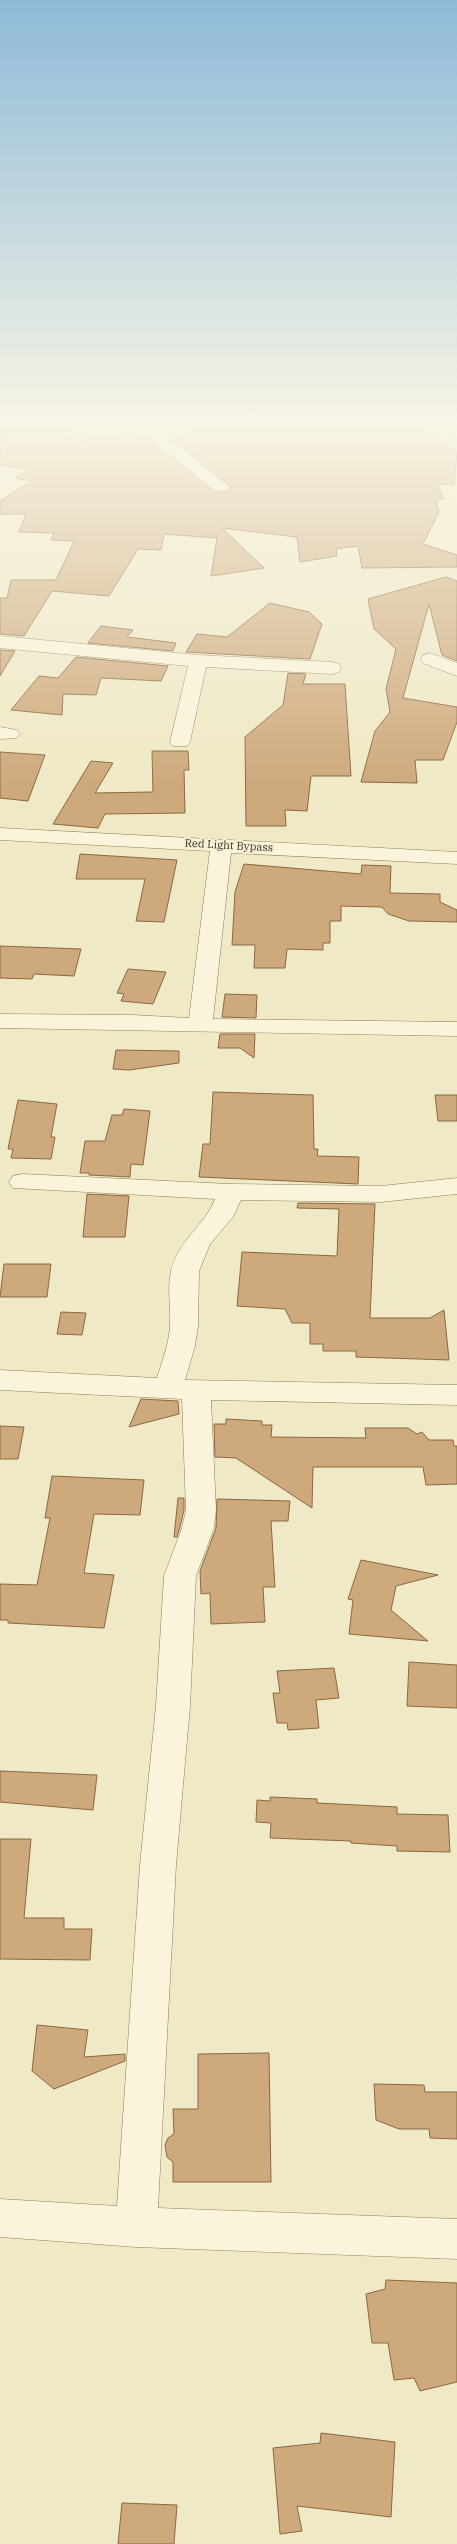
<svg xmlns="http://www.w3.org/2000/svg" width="457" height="2544" viewBox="0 0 457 2544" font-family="'IBM Plex Serif',serif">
	<rect width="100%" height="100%" fill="#efe9c6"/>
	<path fill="#cea97c" stroke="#8b6841" d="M0,427H76L67,435L77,441L141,434L215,492H227L231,487L167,435L194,433V428L206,427H420L457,452L454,485L438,484L443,499L436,500L439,512L423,544L457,555V567L362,568L358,546L336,549L337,556L300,562L297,537L222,528L264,568L211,576L217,538L164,534L161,550L138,549L109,596L52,591L24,636L0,634V598H7L11,580H56L74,541L51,540L54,533L19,532L26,514H0V501L32,481L15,478L28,469L0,465Z
		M446,577L457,581V661L442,655L429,604L403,698L457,707V722L443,760H415L417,783L361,782L375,731L390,712L386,689L396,649L374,629L368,599Z
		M270,603L309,612L322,624L310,659L186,652L197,634L227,637Z
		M101,626L133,630L127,637L176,643L173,651L88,643Z
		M0,650L15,651L0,676Z
		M76,657L168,666L161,681L101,678L96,695L63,694L62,715L11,710L39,676L58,678Z
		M288,673L306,674L303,684H345L351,776H311L307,811L285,810L286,826H246L245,737L283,705Z
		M152,751H188L189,770H184L185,813L105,814L98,828L53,824L91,761L113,763L95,793L153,792Z
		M0,752L45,755L28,801L0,798Z
		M80,854L177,860L164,922L136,921L145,879H76Z
		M244,864L361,874L362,865L391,866L390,893L440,894V902L457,910V922L409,921L388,914L382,907L341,906V921H330V943H323V950L287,949L285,968H254L255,945H232L235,892Z
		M0,946L81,949L74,976L34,974L32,979L0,978Z
		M128,969L166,972L153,1004L121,1001L124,994L117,993Z
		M225,994L257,995L256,1018L222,1017Z
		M220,1034H255L254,1058L240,1048H218Z
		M116,1050L179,1051V1063L129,1070L113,1069Z
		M213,1092L313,1095L314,1149H318L317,1156L359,1157L358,1184L199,1177L203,1144H210Z
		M435,1095H457V1121H438Z
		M18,1100L57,1104L51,1137H55L51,1159L11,1158L13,1149H8Z
		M124,1109L150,1111L143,1165L131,1164L130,1177L89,1175V1173H80L85,1141H105L112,1115H122Z
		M87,1194L129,1196L125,1237H83Z
		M298,1203L375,1204L370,1318H430L444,1310L449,1360L356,1357V1351H323V1344H310V1323H292L285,1309L237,1306L242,1252L337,1256L339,1209L297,1208Z
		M4,1264H51L47,1297H0Z
		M61,1312L86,1313L82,1335L57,1334Z
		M141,1399L178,1401L179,1414L129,1427Z
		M226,1419L262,1421V1425H272L271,1437L366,1438L365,1428H408L417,1434L422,1432L429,1440H453L454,1446H457V1484L426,1485L423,1467H313L312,1508L236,1458L215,1457L214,1424H226Z
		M0,1426L24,1427L18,1459H0Z
		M52,1476L144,1480L140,1515L94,1514L84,1573L114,1575L104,1628L8,1623V1620H0V1584L37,1585L50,1518H45Z
		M178,1498H184V1510L180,1527L177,1537H174Z
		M217,1499L290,1501L288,1521H271L275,1587H263L265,1622L211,1624L210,1593L201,1594L200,1571L216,1528Z
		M361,1560L438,1575L396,1586L391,1610L428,1641L349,1634L353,1600L348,1599Z
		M409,1662L457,1665V1708L407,1706Z
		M334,1668L339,1698L316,1700L319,1728L288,1730L287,1723H277L273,1693H280L277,1671Z
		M0,1771L97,1775L93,1810L0,1802Z
		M270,1797L317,1799V1803L397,1807V1814L448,1815L450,1852L397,1851V1846L351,1843V1841L270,1838L271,1823L256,1822L257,1800L270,1801Z
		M0,1839H31L24,1918H64V1929H92L90,1960L0,1959Z
		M37,2025L88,2030L84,2057L125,2054V2061L54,2089L32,2071Z
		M269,2053L271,2182H173V2162L167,2157L165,2145L168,2138L174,2134L173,2109H198V2054Z
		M374,2084L424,2085L425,2092H457V2139L430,2138L429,2129H399L376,2120Z
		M386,2280L457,2283V2382L420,2391L414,2378L394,2380L388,2343H372L366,2294L385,2289Z
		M321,2433L395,2442L391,2517L297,2506L302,2531L280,2534L273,2448L320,2443Z
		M122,2503L177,2505L174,2544H118Z"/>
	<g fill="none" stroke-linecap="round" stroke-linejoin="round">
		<g stroke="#8b7b5b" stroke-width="1">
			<path id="minor" d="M97,427H155L229,487L227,490H215L142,432L77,439L69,434L77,429Z
				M443,427H457V438L452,436Z
				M0,636L198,655L332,662L339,664L341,668L339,672L332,674L206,667L190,742L187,746H173L170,742L188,666L0,648Z
				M430,653L457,663V676L423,663L421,659L423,655Z
				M0,727L17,730L20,734L17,738L0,739Z
				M0,828L457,852V864L231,853L213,1019L457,1022V1036L0,1028V1014L132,1015L189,1018L210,851L0,840Z
				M22,1174L230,1184L381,1186L457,1178V1194L381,1202L241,1200L233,1217L210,1244L199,1271L198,1326L195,1346L185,1380L457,1385V1405L211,1400L216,1510L214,1528L196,1576L190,1706L176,1865L158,2208L457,2219V2259L136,2247L0,2237V2199L117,2206L140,1865L156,1706L164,1576L182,1528L186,1510L182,1399L0,1390V1370L157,1378C162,1361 169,1344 170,1326C171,1308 167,1289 171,1271C178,1240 206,1224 215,1199L13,1188L9,1182L13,1176Z"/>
		</g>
		<use href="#minor" fill="#faf4da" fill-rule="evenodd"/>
	</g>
	<linearGradient id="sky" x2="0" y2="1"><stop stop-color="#8ebad8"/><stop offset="0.54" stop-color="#f8f5e5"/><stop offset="1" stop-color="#f8f5e5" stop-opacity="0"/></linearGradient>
	<rect width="457" height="784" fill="url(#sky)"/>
	<g text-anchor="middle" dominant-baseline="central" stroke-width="4" stroke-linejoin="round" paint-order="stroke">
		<g font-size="11" fill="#3b311f" stroke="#f6f1d6">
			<text transform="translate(229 845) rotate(3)">Red Light Bypass</text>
		</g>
	</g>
</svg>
